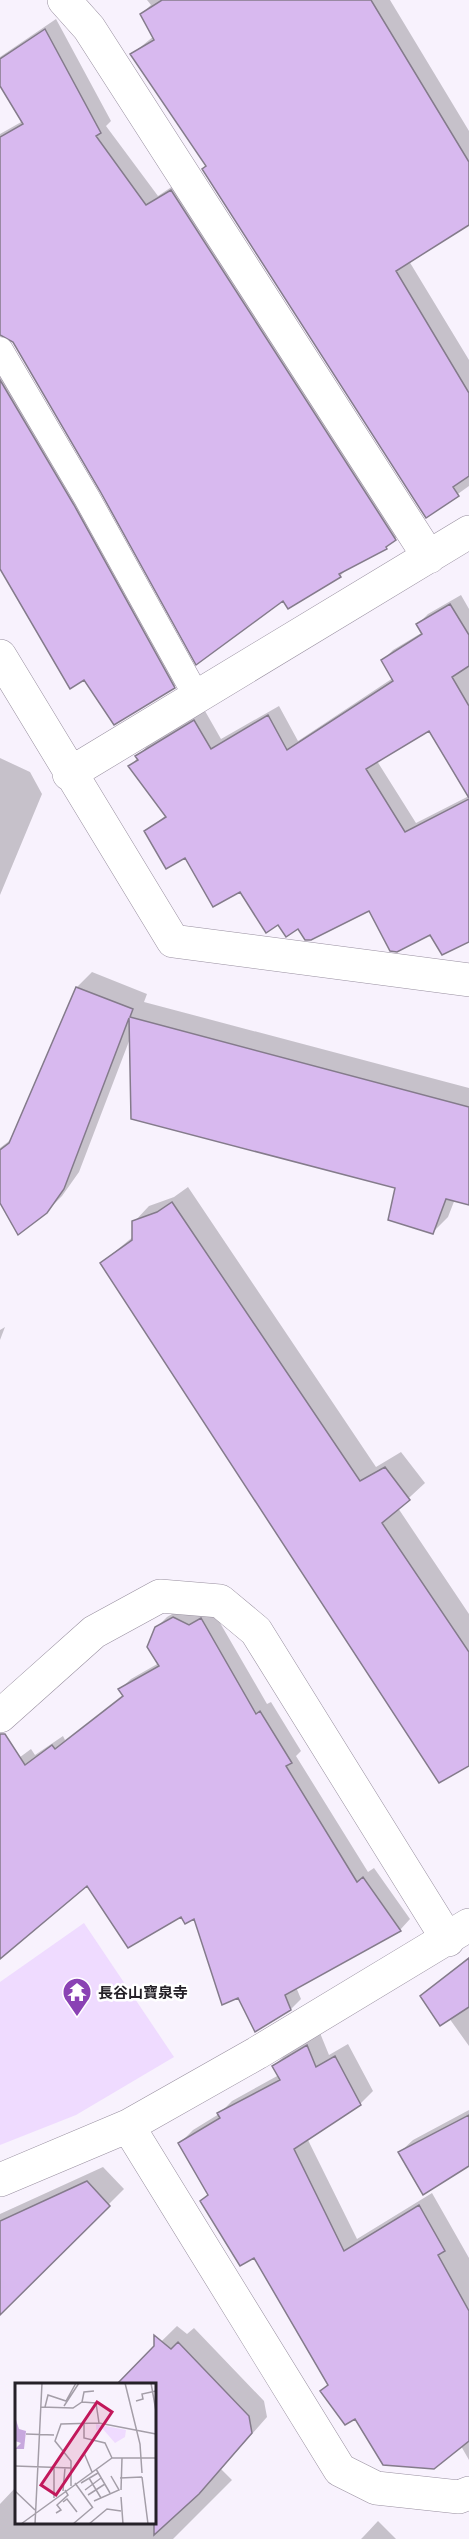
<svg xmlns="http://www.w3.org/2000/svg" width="469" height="2539" viewBox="0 0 469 2539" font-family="'IBM Plex Sans','Noto Sans JP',sans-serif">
	<rect width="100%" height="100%" fill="#f8f2fd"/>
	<path fill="#efdbff" d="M84,1923L174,2057L76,2115L0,2145V1982Z"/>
	<path fill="#0003" d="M147,0H390L469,131V223L409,261L469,360V486L427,516L207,165L132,54L154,36L141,14L151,5Z
		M56,19L111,121L106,126L158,196L182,180L405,528L386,548L348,568L340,576L283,598L101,490L14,341L0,334V134L23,121L0,83V57Z
		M0,351L185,676L174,687L85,678L0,566Z
		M461,595L469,609V795L429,729L377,761L416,823L469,796V940L430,933L369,909L299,927L279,923L240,890L146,832L166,815L130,767L147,746L205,711L221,739L279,706L298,741L393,678L382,661L393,650L423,632L418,624L428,614Z
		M0,758L30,772L42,794L0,895Z
		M92,972L147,994L144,1002L469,1088V1203L455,1199L448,1217L433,1232L397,1187L131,1036L79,1172L62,1196L46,1212L0,1200V1148L13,1138L77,987Z
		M188,1187L376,1467L401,1452L425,1483L398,1508L469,1614V1764L101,1263L134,1236V1222L149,1206L174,1197Z
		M5,1327L0,1340V1330Z
		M184,1607L212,1609L267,1704L271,1702L301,1751L296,1756L368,1872L374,1868L410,1919L400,1930L296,1987L301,1999L291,2009L194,1917L88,1884L0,1957V1772L31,1749L35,1755L63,1736L65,1740L124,1694L120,1689L131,1679L159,1663L156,1628L167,1617Z
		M469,1957V2046L449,2018L422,1996Z
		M320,2033L329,2055L348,2044L373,2091L360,2104L307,2138L357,2239L432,2193L469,2258V2460L461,2446L355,2417L329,2384L254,2256L202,2201L209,2193L180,2143L193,2130L219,2114L232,2101L279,2075L274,2066L287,2053Z
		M469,2110V2164L400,2152L413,2140Z
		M103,2167L124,2189L0,2313V2214Z
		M177,2326L187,2334L194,2328L264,2401L267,2417L221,2469L232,2480L173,2539H0V2504L16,2487V2522H154V2384H118Z
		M378,2521L396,2539H361L364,2536Z"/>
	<path fill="#d8b9ef" stroke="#847b8b" stroke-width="1.5" d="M162,0H371L469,162V225L396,271L469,393V476L453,487L459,496L426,518L202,169L206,166L130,54L154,40L140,14Z
		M45,29L101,133L96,136L146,205L171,190L396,540L386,547L387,549L339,574L341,577L288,609L283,601L196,665L100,491L13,342L0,335V137L23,124L0,86V59Z
		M0,380L74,505L175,688L114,725L84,680L70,689L0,569Z
		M450,604L469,635V666L452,677L469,706V798L429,731L366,769L405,832L469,799V942L442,955L430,935L397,952L390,951L369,911L311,940H305L298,929L286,937L278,925L266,933L240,892L213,907L185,858L166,869L144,831L166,817L128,766L138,760L135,756L194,720L211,749L268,715L287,750L393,681L381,660L422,634L416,624Z
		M76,987L133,1009L130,1017L469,1107V1205L446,1199L433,1234L388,1220L395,1188L131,1119L129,1018L64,1189L47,1213L18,1235L0,1203V1150L9,1143Z
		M172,1202L360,1481L385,1467L410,1500L382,1523L469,1652V1766L439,1783L100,1263L132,1240V1221L157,1212Z
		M173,1617L189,1625L201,1618L256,1714L260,1711L292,1763L286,1766L357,1882L363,1877L401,1931L285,1995L291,2010L255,2032L238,1998L222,2005L194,1919L185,1924L181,1917L128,1948L87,1886L0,1959V1734H5L25,1765L52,1745L55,1749L123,1696L118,1689L159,1666L147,1647L155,1627Z
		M469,1958V2007L440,2026L420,1996Z
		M307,2045L316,2067L335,2056L361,2105L294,2149L344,2251L419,2205L445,2251L438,2255L469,2311V2441L434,2469L383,2465L355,2419L345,2425L320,2391L328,2385L254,2258L240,2266L200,2201L208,2195L178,2143L220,2118L217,2113L280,2080L272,2066Z
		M469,2115V2166L423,2195L398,2152Z
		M87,2181L110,2206L0,2315V2221Z
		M154,2335L171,2349L178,2342L249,2416L252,2433L199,2494L154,2535V2385H116L154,2346Z"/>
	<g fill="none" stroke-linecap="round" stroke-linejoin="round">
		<g stroke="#988f9f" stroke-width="27">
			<path id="lane" d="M0,350L87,498L197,697"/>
		</g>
		<g stroke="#988f9f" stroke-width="34">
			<path id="street" d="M64,0L89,28L429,557
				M0,656L173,941L469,980
				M69,774L469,532
				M0,1716L94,1632L160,1596L220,1601L256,1631L448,1940
				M128,2126L340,2470L376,2488L459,2497L469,2493
				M0,2180L128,2126L257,2053L469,1925"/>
		</g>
		<use href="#lane" stroke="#fff" stroke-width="26"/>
		<use href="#street" stroke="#fff" stroke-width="33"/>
	</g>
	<defs>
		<g id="temple-pin" transform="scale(1.5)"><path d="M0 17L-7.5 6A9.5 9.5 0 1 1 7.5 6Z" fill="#8a42b4" stroke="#fff"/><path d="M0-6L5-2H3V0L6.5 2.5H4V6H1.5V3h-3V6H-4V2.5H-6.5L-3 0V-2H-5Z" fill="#fff"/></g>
	</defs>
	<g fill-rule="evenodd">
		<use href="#temple-pin" x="77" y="1992"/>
	</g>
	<g text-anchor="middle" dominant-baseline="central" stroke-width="5" stroke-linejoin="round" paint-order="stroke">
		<g font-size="15" font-weight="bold" fill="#252128" stroke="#fff" text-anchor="start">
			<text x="98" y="1992">長谷山寶泉寺</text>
		</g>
	</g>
	<g transform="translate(15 2383)">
		<rect width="141" height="141" fill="#f8f2fd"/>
		<path d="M81,41L111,47L110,54L100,60L87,45L81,47Z" fill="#efdbff"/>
		<path d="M0,34L4,46L11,48L9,66H0L6,60L0,58Z" fill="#c7a8de"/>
		<path fill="none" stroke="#a49ea8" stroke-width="1.5" d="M110,0L125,61L127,90M136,0L141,28M121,18L128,16L127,11L141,8M67,19L69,9L79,8M49,23L64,0M26,24L58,25L67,19L81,20L84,40M30,24L33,12L51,18L61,0M69,39V55L90,60L97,75M11,51L39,52M69,70L77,89M0,83L56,85M39,84V115M81,86L95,110M127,94L133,141M74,95L86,115M105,95L127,94M60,100L78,125M66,100L83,90M56,103V78L40,58L46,41L84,40L141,51M70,107L86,95M106,107L107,75M0,108L20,127M48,108L50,85M73,112L90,101M106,114L108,141M79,118L104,107L96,93M48,119L52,116L62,129M41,130L46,127L42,122L53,112L50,107M6,141L97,75H141M20,141L27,0M58,141L78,124M74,141L92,126L106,128"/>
		<path fill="#c2185b" fill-opacity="0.15" stroke="#c2185b" stroke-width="3" d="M82,19L97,29L41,112L26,102Z"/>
		<rect width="141" height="141" fill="none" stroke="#252128" stroke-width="3"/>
	</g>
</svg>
